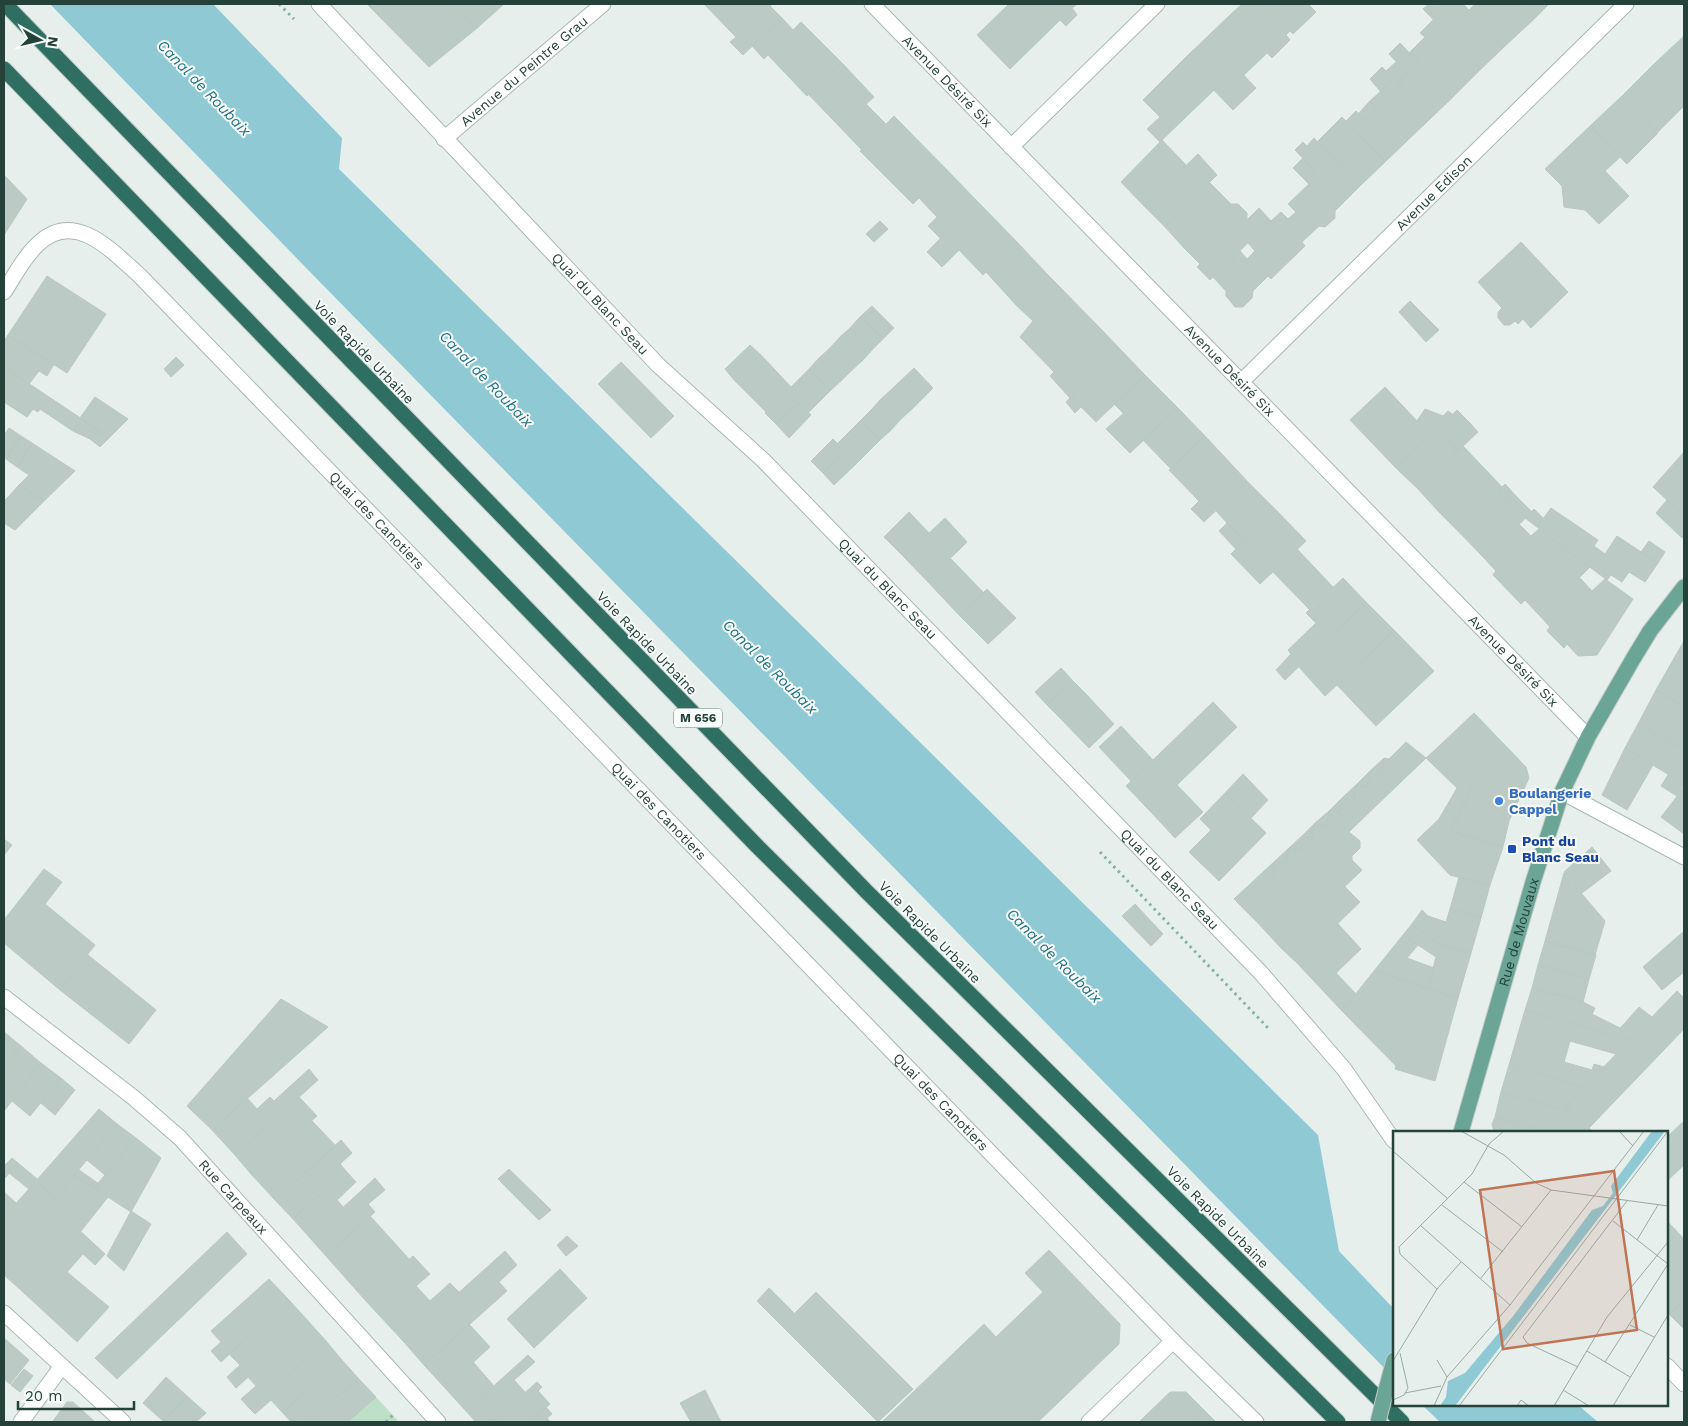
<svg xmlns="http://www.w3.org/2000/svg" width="1688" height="1426" viewBox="0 0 1688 1426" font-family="'Work Sans',sans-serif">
	<rect width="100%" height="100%" fill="#e6efeb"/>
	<path fill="#bfe0c8" d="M376,1397L399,1422H348Z"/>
	<path fill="#8ec9d4" d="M50,4H213L342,138L339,169L1318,1135L1339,1251L1394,1309V1378L316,278Z
		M1422,1405H1578L1598,1422H1440Z"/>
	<path fill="#bbcac4" stroke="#b8c9c2" d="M367,4H455L476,29L429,67Z
		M455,4H504L476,29Z
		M704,4H772L770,6L782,18L743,55L730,42L736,37Z
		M1009,4H1044L1060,20L1010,69L977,35Z
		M1044,4H1077L1072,8L1077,15L1066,26Z
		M1242,4H1264L1290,31L1286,35L1290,40L1272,58L1230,15Z
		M1264,4H1308L1316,12L1293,34Z
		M1429,4L1436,6L1439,4L1459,26L1472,13L1504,47L1481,69L1423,9Z
		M1439,4H1463L1472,13L1459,26Z
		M1475,4H1518L1533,20L1504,47L1469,10Z
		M1518,4H1549L1533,20Z
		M1230,15L1267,53L1244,75L1207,37Z
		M782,18L793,30L801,22L842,63L807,96L768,55L764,59L752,46Z
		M1433,20L1481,69L1452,98L1409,53L1425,37L1420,33Z
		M1684,36V95L1654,64Z
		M1207,37L1256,88L1233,110L1184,59Z
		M1400,43L1452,98L1431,118L1398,83L1408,74L1389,54Z
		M1184,59L1214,90L1160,142L1147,129L1160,117L1143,100Z
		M1396,62L1408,74L1398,83L1386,71Z
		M842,63L874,97L866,104L886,124L861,149L809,95Z
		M1654,64L1684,95V106L1657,133L1622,96Z
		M1382,67L1394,79L1381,92L1370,79Z
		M1394,79L1431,118L1408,140L1370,101Z
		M1622,96L1658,133L1627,164L1590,126Z
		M1370,101L1377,108L1364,120L1358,114Z
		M1377,108L1408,140L1385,162L1346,121L1356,111L1364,120Z
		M894,116L947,170L913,204L860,151Z
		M1342,117L1385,162L1360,186L1317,142Z
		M1590,126L1620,157L1605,171L1629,196L1599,224L1585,210L1564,207L1562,186L1545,169Z
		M1314,138L1360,186L1335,211L1304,179L1314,170L1295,150L1303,142L1307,146Z
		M1162,140L1186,165L1144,206L1121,182Z
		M1198,154L1217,175L1165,227L1144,206Z
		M1303,158L1314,170L1304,179L1293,168Z
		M947,170L977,201L940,238L928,226L937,217L919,198Z
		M4,175L27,199L4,235Z
		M1210,183L1231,204L1185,249L1165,227Z
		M1309,184L1335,211V218L1325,227L1319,226L1302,242L1305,246L1271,279L1268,276L1253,291L1252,298L1243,307H1235L1226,296V291L1213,277L1232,259L1239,267L1255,251L1248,243L1271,221L1278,228L1296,212L1288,204Z
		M977,201L1017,242L983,275L959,250L942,267L927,252Z
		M1231,204H1238L1247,213V220L1259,232L1210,280L1197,267L1200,264L1185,249Z
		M1259,208L1271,221L1259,232L1247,220Z
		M1281,212L1288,219L1278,228L1271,221Z
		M880,221L888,229L874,242L866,234Z
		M1017,242L1048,275L1017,306L986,272Z
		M1521,242L1568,292L1531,328L1523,319L1518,324L1515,321L1510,325H1504L1498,318V312L1502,308L1478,282Z
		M1240,251L1247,259L1239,267L1232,259Z
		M1048,275L1099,327L1054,372L1020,337L1033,321L1017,306Z
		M47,276L106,314L67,373L8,335Z
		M1410,301L1439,330L1426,342L1399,312Z
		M872,306L894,328L883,339L860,317Z
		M860,317L883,339L873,349L850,328Z
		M1099,327L1120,349L1070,398L1050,376Z
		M850,328L873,349L863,360L840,337Z
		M8,335L54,364L47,376L39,371L29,384L4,367V341Z
		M840,337L863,360L852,370L830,348Z
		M750,345L761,355L735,381L725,369Z
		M830,348L852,370L842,380L819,358Z
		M1120,349L1145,375L1096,422L1071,397Z
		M761,355L791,387L766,412L735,381Z
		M176,357L184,365L171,377L164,369Z
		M819,358L842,380L830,391L809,369Z
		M621,362L674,416L651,438L598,384Z
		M4,367L82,419L73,431L40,409L38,412L33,409L27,417L4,402Z
		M914,368L933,388L912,409L892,389Z
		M809,369L830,391L820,401L799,379Z
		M1145,375L1177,407L1147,437L1114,404Z
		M799,379L820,401L808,413L787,391Z
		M1385,387L1417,421L1425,409L1443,416L1448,411L1452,414L1396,468L1350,420Z
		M892,389L912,409L901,419L881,399Z
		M787,391L799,403L776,424L765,413Z
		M95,397L128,419L109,438L80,418Z
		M1071,397L1081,407L1075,413L1066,402Z
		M881,399L901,419L891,430L871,410Z
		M799,403L811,415L789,438L776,424Z
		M1177,407L1205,436L1171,469L1143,440Z
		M871,410L891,430L880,440L861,420Z
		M1457,410L1469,422L1450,441L1458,451L1418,489L1396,468Z
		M1124,413L1147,437L1130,453L1106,429Z
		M82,419L99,431L90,439L73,431Z
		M861,420L880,440L869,451L850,431Z
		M1469,422L1478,432L1458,451L1450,441Z
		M9,428L21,436L6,459L4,435Z
		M99,431L109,438L100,447L90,439Z
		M850,431L869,451L857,463L838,443Z
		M21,436L32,443L17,467L6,459Z
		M1205,436L1247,481L1204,522L1191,509L1199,501L1169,470Z
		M833,439L846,452L823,473L811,461Z
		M32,443L75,471L44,501L19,485L29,475L17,467Z
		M1463,446L1483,467L1438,511L1418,489Z
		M846,452L857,463L834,485L823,473Z
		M1684,452V516L1653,487Z
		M1483,467L1502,487L1458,531L1438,511Z
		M1247,481L1276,510L1244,541L1216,511Z
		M1505,484L1517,497L1510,504L1498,491Z
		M19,485L44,501L34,511L10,495Z
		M1498,491L1510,504L1517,497L1532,512L1484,558L1458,531Z
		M10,495L34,511L25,520L4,506V501Z
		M1667,500L1684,516V536L1682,538L1656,513Z
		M4,506L25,520L15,530L4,523Z
		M1551,508L1598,540L1594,546L1605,554L1617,536L1658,563L1645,582L1629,572L1622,582L1611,575L1607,580L1537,527Z
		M1534,509L1543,518L1537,527L1525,518Z
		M1276,510L1306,541L1260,584L1231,554Z
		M909,512L929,533L904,557L884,537Z
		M945,518L967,542L927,581L904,557Z
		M1227,523L1244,541L1236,549L1219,531Z
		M1519,524L1531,536L1539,529L1590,567L1540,616L1525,600L1521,604L1493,575L1496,571L1484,558Z
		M1649,541L1665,552L1658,563L1641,552Z
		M1297,549L1333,587L1309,609L1273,572Z
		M950,558L984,593L960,616L927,581Z
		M1579,577L1592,591L1605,579L1633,599L1597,655L1578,656L1567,644L1564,648L1547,631L1550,627L1540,616Z
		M1343,578L1366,602L1285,680L1276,670L1291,654L1288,650L1316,623L1306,613Z
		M987,589L1016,618L988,644L960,616Z
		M1366,602L1394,630L1337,685L1309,657Z
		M1394,630L1434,671L1376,726L1337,685Z
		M1684,641V666L1673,660Z
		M1309,657L1337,685L1325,696L1299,667Z
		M1673,660L1684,666V706L1656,690Z
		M1061,668L1073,681L1047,705L1035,692Z
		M1073,681L1084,692L1059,717L1047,705Z
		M1656,690L1684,706L1683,749L1638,724Z
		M1084,692L1114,724L1089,748L1059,717Z
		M1213,702L1237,727L1150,811L1126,786Z
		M1474,713L1526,767L1529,778L1509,821L1436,749Z
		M1638,724L1683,749L1684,784L1625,748Z
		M1121,726L1153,760L1131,781L1099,747Z
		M1406,742L1426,758L1256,921L1234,899L1262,873L1273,875L1275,861L1286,863L1289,848L1300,850L1303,836L1312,838L1315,823L1326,826L1329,811L1340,812L1343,798L1354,800L1356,785L1367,787L1370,772L1381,774L1384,758L1389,759Z
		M1625,748L1653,765L1627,810L1602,795Z
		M1436,749L1473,786L1451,831L1439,819L1457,788L1426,758Z
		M1384,758L1381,774L1369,772Z
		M1369,772L1367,787L1356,785Z
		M1243,774L1268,800L1251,818L1225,793Z
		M1668,775L1684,784L1677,796L1661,786Z
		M1177,785L1203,812L1175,838L1150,811Z
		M1356,785L1354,800L1342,798Z
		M1473,786L1509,821L1503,847L1451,831Z
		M1683,788L1684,789V812L1672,803Z
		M1225,793L1266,833L1219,881L1189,852L1211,830L1200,819Z
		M1342,798L1340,812L1329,811Z
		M1672,803L1684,812V834L1661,817Z
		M1329,811L1326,826L1315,823Z
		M1439,819L1451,831L1503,847L1490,885L1450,875L1417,840Z
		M1315,823L1312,838L1302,836Z
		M1349,832L1360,841V848L1352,856V860L1362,870L1281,948L1256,921Z
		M1302,836L1300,850L1289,848Z
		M4,839L12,845L4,855Z
		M1592,847L1611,871L1582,893L1564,872Z
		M1289,848L1286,863L1275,861Z
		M1275,861L1273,875L1262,873Z
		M44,869L62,882L45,904L95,945L60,990L4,943V920Z
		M1564,873L1605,921L1595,955L1545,941Z
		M1459,877L1490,885L1481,918L1450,909Z
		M1345,887L1360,902L1297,963L1281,948Z
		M1135,904L1163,934L1151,946L1122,916Z
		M1450,909L1481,918L1471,953L1441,945L1412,924L1422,910L1428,916L1446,922Z
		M1338,924L1361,949L1336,973L1356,994L1342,1011L1297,963Z
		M1412,924L1441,945L1471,953L1458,998L1428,989L1436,957L1403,935Z
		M1684,931V972L1662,990L1643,967Z
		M1403,935L1418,945L1407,958L1434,968L1428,989L1374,971Z
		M1545,941L1596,955L1589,979L1538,965Z
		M88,955L156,1010L129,1044L60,990Z
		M1538,965L1589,979L1583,1002L1532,988Z
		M1374,971L1458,998L1435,1081L1395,1069L1396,1066L1342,1011Z
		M1532,988L1583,1002L1595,1008L1592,1014L1620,1028L1625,1023L1636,1034L1630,1040L1525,1010Z
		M1677,991L1684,998V1029L1589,1128L1591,1130L1581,1132L1586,1127L1566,1106Z
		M281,999L328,1027L212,1130L187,1106Z
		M1639,1007L1652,1017L1636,1034L1625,1023Z
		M1525,1010L1630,1040L1616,1054L1570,1041L1564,1062L1592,1070L1594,1064L1604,1067L1584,1087L1509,1065Z
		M4,1032L21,1046L4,1068Z
		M21,1046L41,1063L4,1111V1068Z
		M41,1063L61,1078L30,1116L12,1101Z
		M1509,1065L1584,1087L1566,1106L1572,1112L1501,1092Z
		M309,1069L318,1080L235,1155L212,1130L247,1098L257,1109L270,1097L274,1101Z
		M61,1078L75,1090L55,1115L41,1103Z
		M1501,1092L1572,1112L1586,1127L1581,1132H1548L1495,1117Z
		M299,1097L317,1116L251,1174L235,1155Z
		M99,1109L117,1124L55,1198L36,1181Z
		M1495,1117L1548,1132H1494L1492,1124Z
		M312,1121L336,1146L275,1200L251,1174Z
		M1684,1121V1165L1667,1181V1137Z
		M117,1124L136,1138L105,1175L87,1160Z
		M136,1138L161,1158L131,1212L94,1188Z
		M341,1140L352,1153L340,1164L346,1171L293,1219L275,1200Z
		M12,1158L18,1163L4,1179V1166Z
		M18,1163L37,1179L29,1189L9,1173Z
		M509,1169L551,1210L539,1220L498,1179Z
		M79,1170L99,1184L94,1188L74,1175Z
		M346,1171L356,1182L337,1200L343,1207L310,1238L293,1219Z
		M74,1175L108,1197L81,1231L78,1229L23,1292L4,1275V1217L36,1181L55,1198Z
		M375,1178L385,1190L368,1204L375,1212L326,1256L310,1238Z
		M4,1192L16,1203L4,1217Z
		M131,1211L151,1224L124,1271L107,1256Z
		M370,1216L409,1259L365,1300L326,1256Z
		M1667,1221L1684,1239V1301L1669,1314L1667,1311Z
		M78,1229L105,1254L95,1265L83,1254L67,1272L109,1307L77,1342L23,1292Z
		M227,1232L247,1254L117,1379L95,1358Z
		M567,1236L578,1246L566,1256L557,1245Z
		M1049,1250L1120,1324L1119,1344L1038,1422H882L984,1324L996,1337L1043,1292L1025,1273Z
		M505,1251L517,1265L499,1282L507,1291L424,1365L404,1342Z
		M413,1256L430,1274L416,1286L430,1301L450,1283L459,1292L404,1342L365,1300Z
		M560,1269L587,1298L534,1348L507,1319Z
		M269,1279L289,1300L221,1362L211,1351L221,1342L211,1331Z
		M769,1288L794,1313L782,1326L757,1301Z
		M816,1292L913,1389L878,1422L782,1326Z
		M289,1300L309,1322L236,1388L227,1377L240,1365L229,1354Z
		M1684,1301V1329L1669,1314Z
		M309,1322L326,1341L250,1409L241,1399L256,1386L248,1377Z
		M469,1324L490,1347L445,1388L424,1365Z
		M4,1338L29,1360L10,1384L5,1380L4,1382Z
		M326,1341L341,1359L283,1413L271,1400L255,1414L250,1409Z
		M528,1355L535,1362L514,1380L525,1392L492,1422H476L466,1411Z
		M341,1359L358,1378L309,1422H291L283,1413Z
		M473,1362L494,1386L466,1411L445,1388Z
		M24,1369L33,1376L20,1392L11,1385Z
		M166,1377L187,1396L163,1421L143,1403Z
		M358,1378L376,1397L348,1422H309Z
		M537,1382L542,1387L538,1391L550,1404L530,1422H492Z
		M705,1390L721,1422H691L680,1403Z
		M1170,1392H1186L1204,1410L1192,1422H1139Z
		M187,1396L206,1413L196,1422H164L163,1421Z
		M67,1402H73L95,1422H55L53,1421Z
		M546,1407L552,1414L547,1418L550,1422H530Z
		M1204,1410L1216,1422H1192Z"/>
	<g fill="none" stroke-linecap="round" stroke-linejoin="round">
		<g stroke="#a8b8b2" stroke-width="17">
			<g id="minor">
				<path id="s1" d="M319,4L658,365L763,460L1261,973L1344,1069L1394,1141"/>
				<path id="s2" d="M872,4L1588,737"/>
				<path id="s3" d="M444,139L603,4"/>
				<path d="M1011,147L1157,4"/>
				<path id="s4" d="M4,292C14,277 23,258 37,245C74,208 112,251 140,276L1173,1341L1256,1422"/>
				<path id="s5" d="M1241,382L1626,4"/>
				<path d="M1562,792L1684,857"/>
				<path id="s6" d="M4,997L134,1098L180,1138L438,1422"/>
				<path d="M4,1313L123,1422"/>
				<path d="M1667,1366L1684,1384"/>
				<path d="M21,1422L62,1366"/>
				<path d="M1089,1422L1173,1341"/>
			</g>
		</g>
		<g stroke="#c2cac8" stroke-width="17">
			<g id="major">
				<path id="s7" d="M1461,1132L1533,882L1562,792L1588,737L1633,659L1650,631L1684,587"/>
				<path d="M1386,1390L1394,1360"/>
			</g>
		</g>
		<g stroke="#c2cac8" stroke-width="17">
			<path id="highway" d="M5,4L867,892L1402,1422
				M4,69L756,845L1338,1422"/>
		</g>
		<path stroke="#86b3a5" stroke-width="3" stroke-dasharray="2.5 4" stroke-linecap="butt" d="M279,4L294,19
			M1100,852L1268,1028
			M386,1422L393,1415"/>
		<use href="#minor" stroke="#fff" stroke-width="15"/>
		<use href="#major" stroke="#6aa596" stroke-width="15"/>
		<use href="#highway" stroke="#2f6f62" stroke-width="15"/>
		<g stroke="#c2cac8" stroke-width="17" stroke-linecap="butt">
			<path id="major-bridge" d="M1378,1422L1386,1390"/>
		</g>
		<use href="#major-bridge" stroke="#6aa596" stroke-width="15"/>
	</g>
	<circle fill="#3f7fe0" stroke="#f7fbf9" stroke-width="2" cx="1499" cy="801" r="5"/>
	<rect fill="#1a4fb4" stroke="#f7fbf9" stroke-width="2" x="1507" y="844" width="10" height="10" rx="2.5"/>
	<g text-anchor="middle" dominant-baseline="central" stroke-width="4" stroke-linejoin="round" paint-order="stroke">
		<rect fill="#f7fbf9" stroke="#637a73" stroke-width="1" x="674" y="708.5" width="48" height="19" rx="4"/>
		<g font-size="12" font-weight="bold" fill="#24423a">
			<text x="698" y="718">M 656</text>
		</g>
		<g font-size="14" fill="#24423a" stroke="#f7fbf9">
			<text stroke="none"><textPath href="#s3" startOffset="105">Avenue du Peintre Grau</textPath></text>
			<text stroke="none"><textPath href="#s2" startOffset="108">Avenue Désiré Six</textPath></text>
			<text stroke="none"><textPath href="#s5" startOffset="270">Avenue Edison</textPath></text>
			<text stroke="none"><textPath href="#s1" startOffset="411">Quai du Blanc Seau</textPath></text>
			<text transform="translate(364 352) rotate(46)">Voie Rapide Urbaine</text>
			<text stroke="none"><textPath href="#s2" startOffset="512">Avenue Désiré Six</textPath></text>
			<text stroke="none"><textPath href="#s4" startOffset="520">Quai des Canotiers</textPath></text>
			<text stroke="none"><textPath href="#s1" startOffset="816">Quai du Blanc Seau</textPath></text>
			<text transform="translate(647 643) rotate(46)">Voie Rapide Urbaine</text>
			<text stroke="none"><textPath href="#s2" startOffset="918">Avenue Désiré Six</textPath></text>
			<text stroke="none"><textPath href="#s4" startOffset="925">Quai des Canotiers</textPath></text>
			<text stroke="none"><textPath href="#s1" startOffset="1221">Quai du Blanc Seau</textPath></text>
			<text transform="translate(930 932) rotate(45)">Voie Rapide Urbaine</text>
			<text stroke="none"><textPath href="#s7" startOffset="208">Rue de Mouvaux</textPath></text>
			<text stroke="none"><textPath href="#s4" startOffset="1330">Quai des Canotiers</textPath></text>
			<text stroke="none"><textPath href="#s6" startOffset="305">Rue Carpeaux</textPath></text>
			<text transform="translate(1218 1217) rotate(45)">Voie Rapide Urbaine</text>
		</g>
		<g font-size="14" font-weight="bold" fill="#366cbe" stroke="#f7fbf9" text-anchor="start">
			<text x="1509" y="793">Boulangerie<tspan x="1509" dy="16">Cappel</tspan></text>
		</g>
		<g font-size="14" font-weight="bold" fill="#164399" stroke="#f7fbf9" text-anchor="start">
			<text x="1522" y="841">Pont du<tspan x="1522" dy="16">Blanc Seau</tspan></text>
		</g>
		<g font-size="15" font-style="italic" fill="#1c6f80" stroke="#f7fbf9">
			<text transform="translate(204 88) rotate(46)">Canal de Roubaix</text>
			<text transform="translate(486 379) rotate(46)">Canal de Roubaix</text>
			<text transform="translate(770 667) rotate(45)">Canal de Roubaix</text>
			<text transform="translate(1054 956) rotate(45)">Canal de Roubaix</text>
		</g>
	</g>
	<g transform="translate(1393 1131)">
		<rect width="275" height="275" fill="#e6efeb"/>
		<path d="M259,0H272L62,275H47L53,266L55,250L72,242L121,184L199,79L210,75L220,62L218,55Z" fill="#8ec9d4"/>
		<path fill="none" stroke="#98aaa4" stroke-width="1" d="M68,0L111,24L143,52L158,59L275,75M226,0L240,15M0,20L55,68M71,51L129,96M49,74L110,121M220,90L275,133M27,94L117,174M244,109L265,74M88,147L158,59M44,158L7,123L6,116L79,43L96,13L111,0M237,194L261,206M194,220L237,246M44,229L54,246M0,230L44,158L68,131M212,231L275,133M185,236L134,212L130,206L234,70M170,259L196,275M12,262L48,255M0,269L11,264L15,257L7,222M41,275L54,246L117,174L251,0M66,275L275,0M124,275L128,269L136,275M161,275L214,186L275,111M220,275L275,184"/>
		<path fill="#c07456" fill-opacity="0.15" stroke="#c07456" stroke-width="2.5" d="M221,40L244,199L110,218L87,59Z"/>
		<rect width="275" height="275" fill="none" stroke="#24423a" stroke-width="2.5"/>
	</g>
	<rect width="1688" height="1426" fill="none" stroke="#24423a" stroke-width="10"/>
	<g transform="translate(40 40) rotate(98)" stroke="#f7fbf9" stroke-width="4" paint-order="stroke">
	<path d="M0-4L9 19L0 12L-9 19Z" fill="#24423a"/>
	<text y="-8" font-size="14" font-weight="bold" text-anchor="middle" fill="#24423a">N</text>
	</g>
	<path d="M18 1401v8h116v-8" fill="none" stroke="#24423a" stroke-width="2.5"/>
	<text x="25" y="1401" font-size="15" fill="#24423a" stroke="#f7fbf9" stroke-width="4" paint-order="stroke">20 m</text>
</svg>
